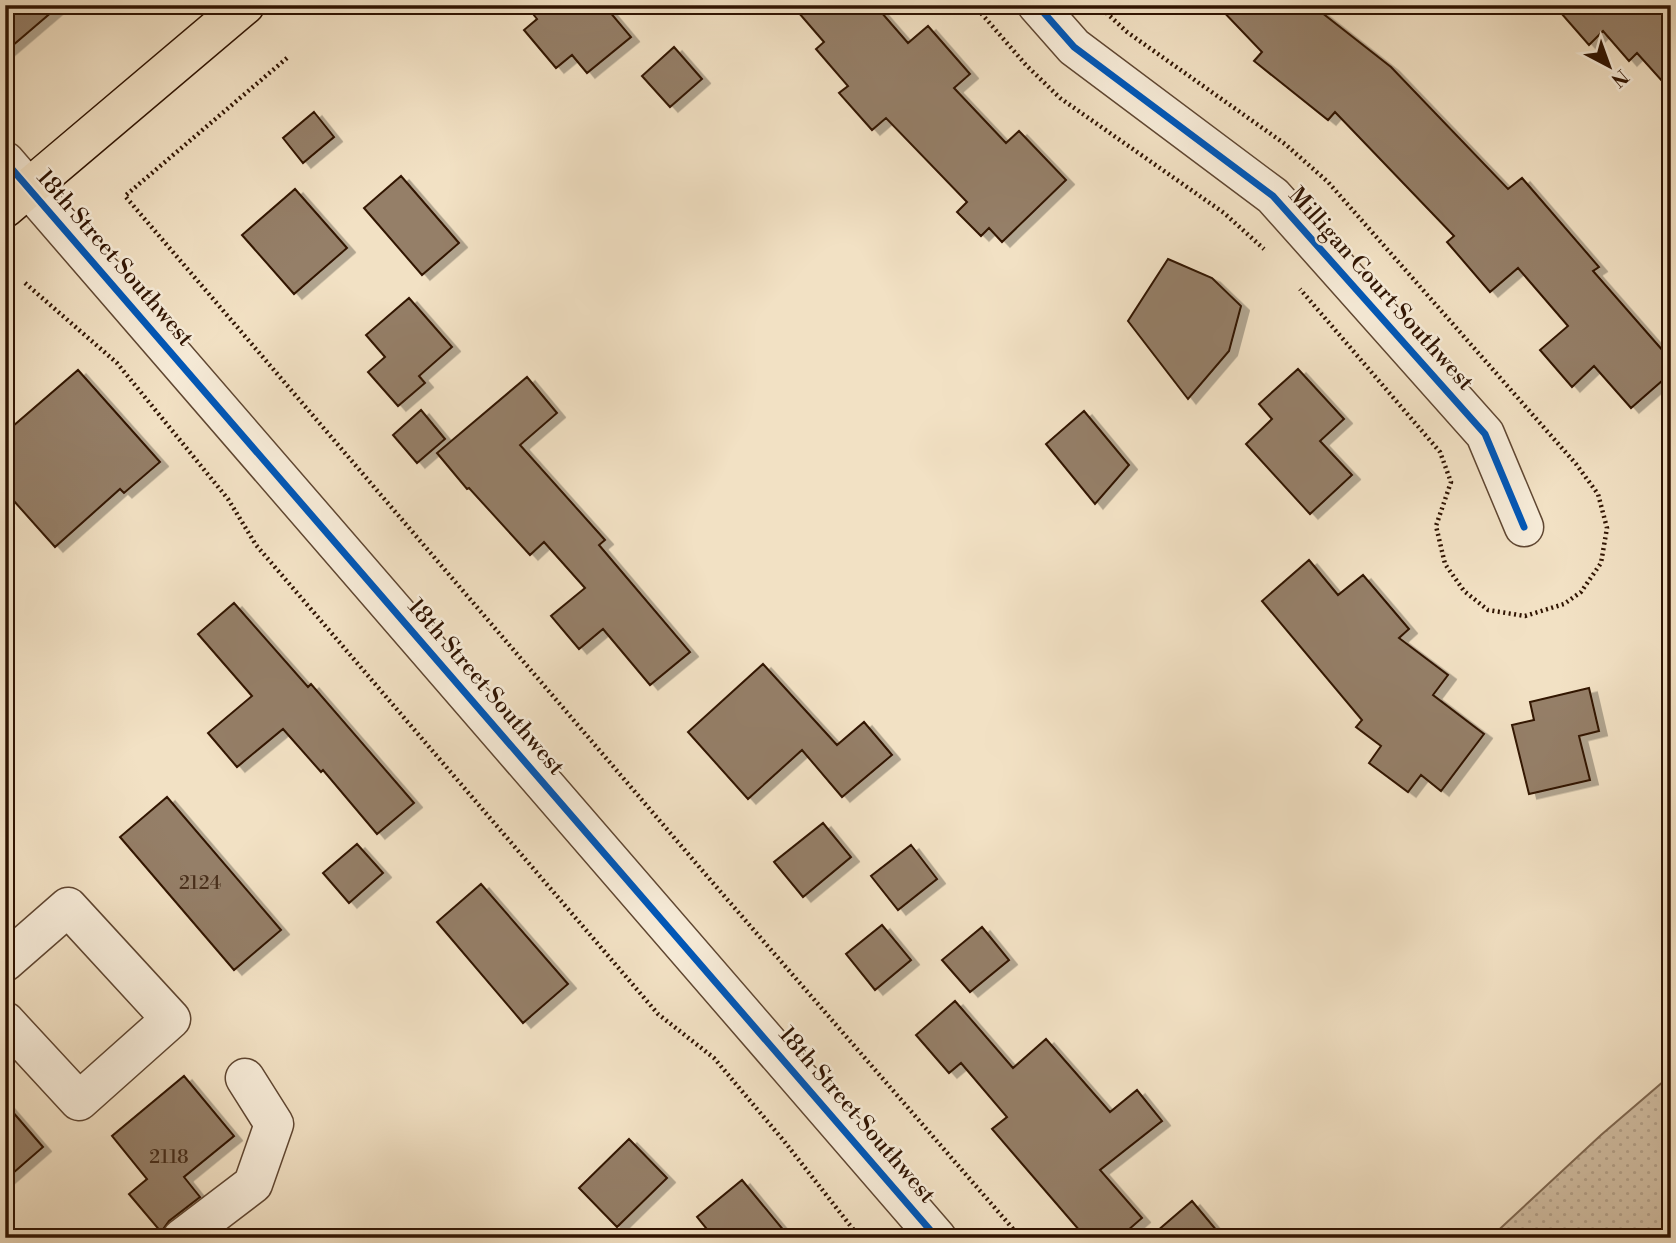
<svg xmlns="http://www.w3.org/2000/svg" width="1676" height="1243" viewBox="0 0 1676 1243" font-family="'Libre Bodoni',serif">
	<defs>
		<pattern id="grass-dots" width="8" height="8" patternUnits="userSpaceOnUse" patternTransform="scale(1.75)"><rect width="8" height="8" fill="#d1bea3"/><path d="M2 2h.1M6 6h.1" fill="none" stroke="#b4a28b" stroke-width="1.8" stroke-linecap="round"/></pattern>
		<filter id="shadow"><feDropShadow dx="8" dy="4.5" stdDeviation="0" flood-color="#0004"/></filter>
	</defs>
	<rect width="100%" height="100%" fill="#f2e1c4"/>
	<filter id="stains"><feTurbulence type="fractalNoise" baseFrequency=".00286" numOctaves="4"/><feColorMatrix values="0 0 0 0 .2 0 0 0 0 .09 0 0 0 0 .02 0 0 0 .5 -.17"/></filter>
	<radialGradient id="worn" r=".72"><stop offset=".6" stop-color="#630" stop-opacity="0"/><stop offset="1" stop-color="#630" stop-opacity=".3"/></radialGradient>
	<path fill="url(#grass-dots)" stroke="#806952" stroke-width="2" d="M1671,1075V1238H1490L1601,1135Z"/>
	<path fill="#957f67" stroke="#301402" stroke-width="2" filter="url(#shadow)" d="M5,5H60L5,52Z
		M526,5H604L631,37L587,73L572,55L556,68L524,30L537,19Z
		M792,5H875L908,43L928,26L970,74L954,88L1006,143L1019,131L1066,180L1002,242L989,228L981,236L957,212L967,202L886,118L872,130L839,93L848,86L816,49L824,42Z
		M1217,5H1312L1391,67L1508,189L1522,178L1599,267L1593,271L1671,360V373L1631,408L1594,366L1572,387L1540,350L1568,326L1518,268L1490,292L1447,242L1454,236L1335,112L1328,120L1254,61L1262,52Z
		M1554,5H1671V91L1637,53L1629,61L1603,31L1589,45Z
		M674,47L702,79L670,107L642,76Z
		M314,112L334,137L303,163L283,138Z
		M401,176L459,243L422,275L364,208Z
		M295,189L347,248L294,294L242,235Z
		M1168,259L1212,278L1241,306L1229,351L1188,399L1128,321Z
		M409,298L452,347L419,376L425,383L398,406L368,372L385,357L366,335Z
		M1298,369L1344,419L1320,441L1352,475L1310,514L1246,444L1272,419L1259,404Z
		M78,370L160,462L124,493L120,489L55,547L5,491V433Z
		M527,377L557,413L520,445L605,540L599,545L690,652L650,685L603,629L579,649L551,616L585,588L544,542L530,555L469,488L467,489L437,453Z
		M421,410L445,439L417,463L393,435Z
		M1084,411L1129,465L1095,504L1046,444Z
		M1309,560L1338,595L1363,575L1409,629L1399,638L1448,675L1433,695L1484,734L1441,791L1421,775L1408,792L1369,763L1381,746L1356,727L1362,720L1262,601Z
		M234,603L308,687L311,684L414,803L377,834L323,770L321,772L283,729L237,767L208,733L252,696L198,634Z
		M763,664L837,745L864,722L892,755L842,797L802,750L748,799L688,732Z
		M1589,688L1599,731L1579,736L1590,780L1529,794L1512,725L1534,720L1530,702Z
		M167,797L281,930L234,970L120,837Z
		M823,823L851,857L803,897L774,862Z
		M357,844L383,873L349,903L323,873Z
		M911,845L937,879L898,910L871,876Z
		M481,884L568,984L523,1023L437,922Z
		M882,925L911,960L875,990L846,954Z
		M982,927L1009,960L970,992L942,960Z
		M955,1001L1013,1068L1046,1039L1110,1112L1137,1090L1162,1121L1100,1170L1142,1218L1119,1238H1086L992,1129L1007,1117L961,1063L949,1073L916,1035Z
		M184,1076L234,1136L184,1177L200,1197L169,1221L161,1232L129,1194L147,1179L112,1136Z
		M5,1103L43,1147L5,1180Z
		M629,1139L667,1178L617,1227L579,1188Z
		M742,1180L790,1238H714L697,1217Z
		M1192,1201L1223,1238H1149Z"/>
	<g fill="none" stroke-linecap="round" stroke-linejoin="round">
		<g stroke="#604732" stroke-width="41">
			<path id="minor" d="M1037,5L1074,47L1273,196L1485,434L1524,527
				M5,161L937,1238
				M5,962L68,907L171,1019L79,1101L5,1021
				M182,1238L253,1184L274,1124L245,1078"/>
		</g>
		<g stroke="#301402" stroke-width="41">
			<path id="major" d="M5,208L245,5"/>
		</g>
		<path stroke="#301402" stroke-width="4.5" stroke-dasharray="2 3.5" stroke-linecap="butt" d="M974,5L1026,65L1060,98L1224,213L1264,249
			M1098,5L1127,32L1285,144L1328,182L1576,464L1598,494L1607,528L1601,563L1581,592L1564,604L1525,616L1488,610L1464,591L1445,564L1436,526L1451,482L1440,452L1300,289
			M287,58L125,196L713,883L1021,1238
			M25,283L117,363L228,499L256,545L658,1014L714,1058L784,1141L860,1238"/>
		<use href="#minor" stroke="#f7ecd9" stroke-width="38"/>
		<use href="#major" stroke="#f2e1c4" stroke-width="38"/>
		<g stroke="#f7ecd9" stroke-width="11">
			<path id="cycleway" d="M1037,5L1074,47L1273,196L1485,434L1524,527
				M5,161L937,1238"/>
		</g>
		<use href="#cycleway" stroke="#0057b8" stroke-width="7"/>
	</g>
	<g text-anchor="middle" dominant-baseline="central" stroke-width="5" stroke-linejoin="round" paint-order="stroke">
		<g font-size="19" fill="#492f1b">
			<text x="200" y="883">2124</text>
			<text x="169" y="1157">2118</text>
		</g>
		<g font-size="23" fill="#301402" stroke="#f7ecd9">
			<text transform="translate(115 258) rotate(49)">18th Street Southwest</text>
			<text transform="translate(1381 289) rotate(48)">Milligan Court Southwest</text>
			<text transform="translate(486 687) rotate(49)">18th Street Southwest</text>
			<text transform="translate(857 1115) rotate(49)">18th Street Southwest</text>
		</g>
	</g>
	<rect width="1676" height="1243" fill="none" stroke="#f2e1c4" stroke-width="28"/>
	<rect x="7" y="7" width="1662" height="1229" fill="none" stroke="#301402" stroke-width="3.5"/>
	<rect x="14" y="14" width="1648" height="1215" fill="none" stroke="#301402" stroke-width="2"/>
	<g transform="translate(1609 66) rotate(139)" stroke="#f7ecd9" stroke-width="5" paint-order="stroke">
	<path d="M0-5L12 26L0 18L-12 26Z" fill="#301402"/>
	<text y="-10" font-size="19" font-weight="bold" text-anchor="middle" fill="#301402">N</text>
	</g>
	<rect width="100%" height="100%" filter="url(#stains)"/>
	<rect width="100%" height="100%" fill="url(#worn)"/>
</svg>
